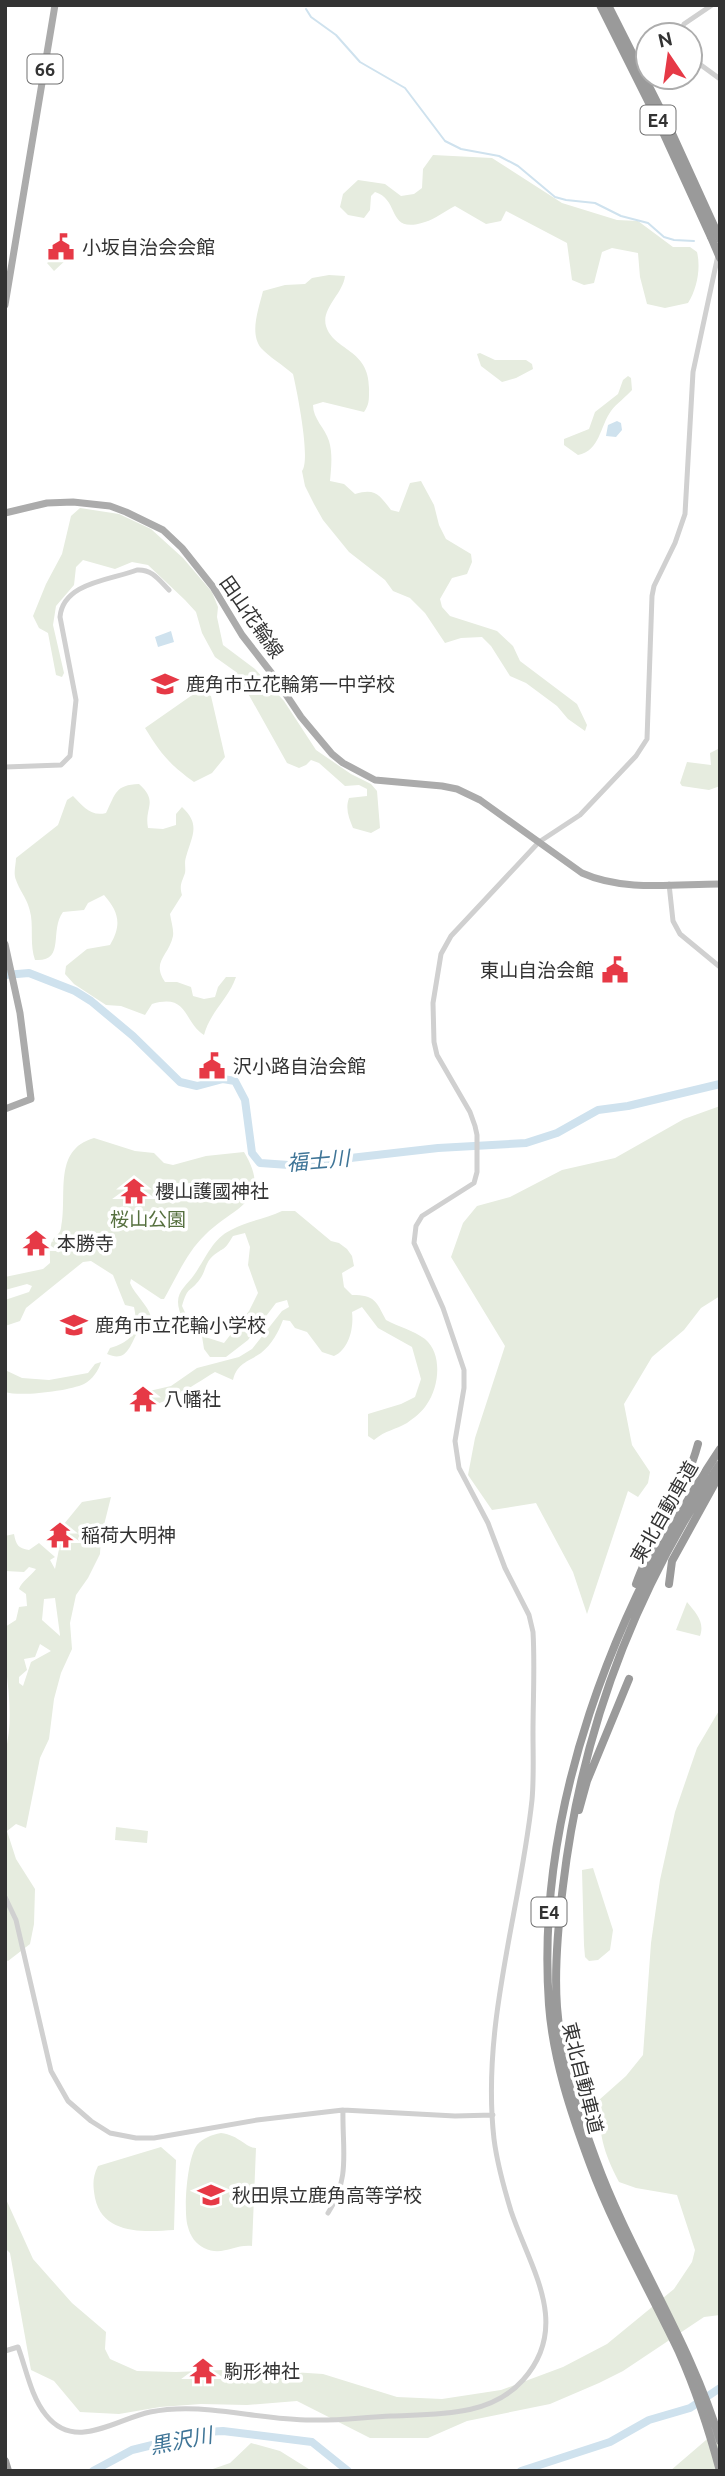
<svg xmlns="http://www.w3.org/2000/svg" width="725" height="2476" viewBox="0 0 725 2476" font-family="Ubuntu,'Noto Sans JP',sans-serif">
	<rect width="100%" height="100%" fill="#fff"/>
	<path fill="#e6ecdf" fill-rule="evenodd" d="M433,155L492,158L562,203L617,220L638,221L673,247H690L697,252C701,268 697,289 688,303L665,308L647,304L640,277L638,253L612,248L602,252L594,283L584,285L572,280L567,243L506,211L501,221L486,224L455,206C445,211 435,219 425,222C386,235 401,200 375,192L371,196L370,210L364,218L348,215L340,207L343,194L358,180L385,184L401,196L414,194L422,188L423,169Z
		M61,250L68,258L54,271L47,263Z
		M329,275L345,276C343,294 321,308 326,326C334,352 371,348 369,392C369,400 369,405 364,412L323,402L313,405C313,419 325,428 329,441C333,454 331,469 330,481L344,484L355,494C376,488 379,495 391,510L399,512L410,483L421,481L434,505L439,525L446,539L471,554L472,562L467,574L452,578L440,599L442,607L450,616L497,631L513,646L520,661L577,704L587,725L585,731L568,719L557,706L526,683L510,676L491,646L482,637L461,638L445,643L425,613L410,598L393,591L385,580L349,552L323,520L314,504L305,486L302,471C311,460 297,391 293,374C284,366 268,356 261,348C249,333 259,308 263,291L285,285L305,284L312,278Z
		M480,353L495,360H526L532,364L533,369L516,378L502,382L481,366L477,354Z
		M628,376L631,378L632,390C626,397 617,403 611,411C600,426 600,451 578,455L564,445V439L589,429L595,412L618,394L623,380Z
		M80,508L119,514L151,529L183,558L212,592L218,607L217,617L223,645L255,669L284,701L316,750L351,774L371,784L377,791L380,828L371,833L353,828C349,818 345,809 349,798L367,796V789L359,785L345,786L319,763L311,760L306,765L299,768L287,763L236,672L215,657L202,633L196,612L185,600L148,565L132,562L115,569L83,560L76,567L74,585L56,606L53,625L64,673L62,677L56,675L48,633L39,628L33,616L46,584L62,554L71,516Z
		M198,691L211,696L225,757L212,773L194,782C169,764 161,754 145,728Z
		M720,748V786L709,790L682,786L680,783L687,762L711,765L710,753Z
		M139,784C159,802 144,807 148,828L163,829L176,825V814L182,807C201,825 192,835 186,857C184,863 186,868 185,873C182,882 179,885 182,895L170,914C171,921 174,930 173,936C169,956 151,961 165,982H177L191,987L193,996L204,999L215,997L218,987L226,977H236C229,998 210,1012 204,1035C183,1022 189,993 152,1004L145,1015L121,1006L106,1005L74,984L65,974L66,966L87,949L110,945C122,925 119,912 104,895L88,903L84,910L63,912C49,931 66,962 35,960C30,945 33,931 31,916C28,898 21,894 16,880C13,873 16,865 16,858L58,825L67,800L73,796C83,806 91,817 106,813C116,793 115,785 139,784Z
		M720,1106V1296L701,1308L684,1330L652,1357L624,1404L632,1445L650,1472L648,1483L638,1497L628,1491L587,1614L573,1572L536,1503L492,1510L468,1475L475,1438L505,1346L451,1257L463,1223L477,1206L510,1197L562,1170L615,1158L684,1119Z
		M94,1138L135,1151L154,1153L164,1163L173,1165L206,1156L244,1152C274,1202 234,1206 205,1235C187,1252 176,1278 164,1299H161L131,1279L130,1283C135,1295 148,1305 151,1317C146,1323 140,1329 136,1335C129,1349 125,1362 107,1354L110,1348C133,1341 139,1331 134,1307L125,1305L113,1275L91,1261L83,1262L26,1308L20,1321L5,1326V1300L29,1292L32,1286L27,1284L5,1290V1277L43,1269L50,1263C50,1255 49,1248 52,1241C55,1235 60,1235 61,1228C68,1195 52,1150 94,1138Z
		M282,1211H295L331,1241L339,1243L347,1249L352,1256L354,1266L342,1273L344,1287L352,1295C375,1295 376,1301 386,1320C399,1327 413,1330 425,1339C443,1354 439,1387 427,1404C422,1412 414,1418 407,1423C395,1430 386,1430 374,1440L368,1436V1414L401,1404L415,1397L421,1379L412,1347L378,1328L362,1307L352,1312C354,1328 349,1349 334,1356L322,1352L307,1332L295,1328L290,1321L283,1320C278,1333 272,1344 261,1353C248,1362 237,1363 233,1380L215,1372C190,1387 166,1405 137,1409L135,1401L145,1392L171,1386L197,1368L239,1357L252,1349L282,1311L289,1307L287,1300L276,1303L248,1340L226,1357H210L204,1349L202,1336L224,1343L249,1311L258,1293L248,1265L250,1247L245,1233L233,1236C224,1251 226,1246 214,1255C205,1262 206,1271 200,1279C190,1293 188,1285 182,1306L188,1319L182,1318C180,1313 178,1307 178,1302C178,1290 188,1284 194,1275C205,1260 212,1239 231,1230C247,1221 265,1219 282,1211Z
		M101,1362C99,1370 92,1380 84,1384C69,1391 20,1397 5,1392V1370L22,1378L49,1380L88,1373L95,1364Z
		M111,1497L101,1537L100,1554L88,1578L76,1595L70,1623L72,1649L61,1673L54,1699L49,1739L40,1758L26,1828L16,1824L7,1831L16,1859L35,1889L34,1924L30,1944L8,1961L5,1959V1752C13,1724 9,1695 6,1667C4,1654 5,1640 5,1627L16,1620L19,1607L27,1606L26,1594L19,1589C21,1582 31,1576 36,1569L29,1567L24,1572L5,1571V1536L14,1534C16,1545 18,1548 29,1550L39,1543L55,1557L50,1560L55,1569L64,1524L82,1502ZM55,1598L60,1635V1636L42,1620L44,1599ZM40,1644L51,1651L31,1662L23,1686L19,1683V1677L27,1670L24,1659L35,1657Z
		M687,1602C696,1613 705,1622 700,1636L676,1630Z
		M720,1709V2315L704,2317L623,2371L599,2383L550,2404L467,2421L428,2438H370L297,2401L247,2405L201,2404L160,2407L119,2414L80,2412L54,2381L31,2370L10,2253L5,2248V2197L33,2259L72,2303L106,2332L105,2349L110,2359L137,2371L176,2372L247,2369L323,2374L397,2397L442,2399L501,2390L563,2367L607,2344L674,2289L692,2262L695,2250L677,2195L636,2188L619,2182C603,2151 599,2135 599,2100L626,2076L643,2055L651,1943L660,1880L675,1812L697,1748Z
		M116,1827L148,1831L147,1843L115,1840Z
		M593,1868L613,1930L610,1950L598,1960L589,1961L585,1957L584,1945L582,1870Z
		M221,2133C239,2135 246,2148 256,2148L252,2246C234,2244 222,2257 204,2248C196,2244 190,2236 188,2227C183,2212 187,2158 197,2145C203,2138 211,2135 221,2133Z
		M161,2147L176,2160L174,2230C144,2232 103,2235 95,2198C93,2186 92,2178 98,2166Z
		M720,2428V2471H670Z
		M251,2443L280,2451L312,2471H207L230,2463Z"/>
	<path fill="#cfe2ee" d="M617,421L621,423L622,430L616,437L606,436L608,425Z
		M171,631L174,642L158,647L155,637Z"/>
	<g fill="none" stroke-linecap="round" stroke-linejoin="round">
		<path stroke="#cfe2ee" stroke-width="2" d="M306,9L311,17L336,35L360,62L405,88L445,141L461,149L499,156L518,166L555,197L566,200L595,203L621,216L648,223L664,237L674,240L694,241"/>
		<path stroke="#cfe2ee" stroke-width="8" d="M5,975L29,973L75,991L91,1001L133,1036L180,1082L197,1086L223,1079L235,1081L245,1100L252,1153L260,1163L289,1165L438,1148L526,1143L557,1133L598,1110L628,1106L720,1084
			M93,2471L132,2450L205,2432L223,2431L312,2442L348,2471
			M521,2471L610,2442L649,2420L690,2408L720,2388"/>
		<path stroke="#d0d0d0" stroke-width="5" d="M680,35L684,24L712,5
			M690,57L720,79
			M5,767L61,765L70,756L76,700L60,617C63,582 112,580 137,570C152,569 159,580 169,590
			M669,884L673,921L680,934L720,967
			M5,1897L16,1920L51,2071L68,2101L91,2121L110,2133L136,2138H154L257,2120L343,2110C342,2149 351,2178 328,2213
			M343,2110L455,2116L493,2115
			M5,2351L18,2347C26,2368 31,2397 46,2415C75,2452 116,2419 150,2412C170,2408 191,2408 211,2410C244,2413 277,2420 311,2420C337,2421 365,2417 391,2416C437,2414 490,2417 523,2380C572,2325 530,2268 511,2211C504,2188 497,2163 494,2139C481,2025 520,1912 532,1800C534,1778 533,1755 533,1733C533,1699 535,1665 533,1632L529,1615L505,1568L488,1523L459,1468L455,1441L464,1388V1370L443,1308L414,1243L416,1226L422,1216L474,1183L477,1172V1135L475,1126L470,1112L437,1055L434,1042L433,1003L441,954L451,936L539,842L580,815L636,756L647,739L652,596L654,586L675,543L685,514L693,372L720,246"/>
		<path stroke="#ababab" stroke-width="7" d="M5,305L55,5
			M5,513L47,503L73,502L110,506L126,512L163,530L182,548L213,587L242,635L273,675L301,717L332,754L343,763L375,780L442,786L457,789L480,800L582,873C624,892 675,884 720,884
			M5,944L20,1013L31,1099L5,1109"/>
		<path stroke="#9a9a9a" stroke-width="8" d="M600,5L657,119L711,237
			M608,5L664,116L720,239
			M720,1464C634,1592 581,1733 563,1886C558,1926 554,1967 557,2007C561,2059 578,2111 596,2160C631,2256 691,2342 720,2441
			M636,1584C653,1536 685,1493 698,1444
			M669,1584L672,1561L720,1474
			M579,1810L587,1781L629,1679
			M5,2461L8,2471
			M720,2471C709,2430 696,2390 679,2352C649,2289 614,2229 590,2164C571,2113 553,2059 549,2005C535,1810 614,1608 720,1449"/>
		<path stroke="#9a9a9a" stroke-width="8" d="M711,237L720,258"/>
	</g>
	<defs>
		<g id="civic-bare" transform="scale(2.1)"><path d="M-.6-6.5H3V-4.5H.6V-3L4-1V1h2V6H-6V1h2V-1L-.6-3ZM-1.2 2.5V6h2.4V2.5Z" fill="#e63946" stroke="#fff" stroke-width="2.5" paint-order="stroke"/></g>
		<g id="school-bare" transform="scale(2.1)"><path d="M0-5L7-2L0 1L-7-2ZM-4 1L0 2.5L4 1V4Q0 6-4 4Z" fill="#e63946" stroke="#fff" stroke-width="2.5" paint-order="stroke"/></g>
		<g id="temple-bare" transform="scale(2.1)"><path d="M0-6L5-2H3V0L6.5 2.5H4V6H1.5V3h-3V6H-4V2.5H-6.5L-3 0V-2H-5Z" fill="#e63946" stroke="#fff" stroke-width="2.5" paint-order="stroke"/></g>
	</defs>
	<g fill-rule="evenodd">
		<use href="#civic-bare" x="61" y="247"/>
		<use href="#school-bare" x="165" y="684"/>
		<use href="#civic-bare" x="615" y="970"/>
		<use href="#civic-bare" x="212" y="1066"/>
		<use href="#temple-bare" x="134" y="1191"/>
		<use href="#temple-bare" x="36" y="1243"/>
		<use href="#school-bare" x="74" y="1325"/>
		<use href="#temple-bare" x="143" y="1399"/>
		<use href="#temple-bare" x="60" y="1535"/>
		<use href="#school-bare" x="211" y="2195"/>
		<use href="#temple-bare" x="203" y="2371"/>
	</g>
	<g text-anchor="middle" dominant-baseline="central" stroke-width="7" stroke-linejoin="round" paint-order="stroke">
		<g fill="#fff" stroke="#707070" stroke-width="2">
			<rect x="27.5" y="54.5" width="35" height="29" rx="5"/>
			<rect x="640.5" y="105.5" width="35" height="29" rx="5"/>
			<rect x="531.5" y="1897.5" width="35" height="29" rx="5"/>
		</g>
		<g font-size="18" font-weight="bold" fill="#333">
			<text x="45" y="69">66</text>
			<text x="658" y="120">E4</text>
			<text x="549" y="1912">E4</text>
		</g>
		<g font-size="19" fill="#333" stroke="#fff" text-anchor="start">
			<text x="82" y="247">小坂自治会会館</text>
			<text x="186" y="684">鹿角市立花輪第一中学校</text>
			<text x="594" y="970" text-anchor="end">東山自治会館</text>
			<text x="233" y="1066">沢小路自治会館</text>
			<text x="155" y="1191">櫻山護國神社</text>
			<text x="57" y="1243">本勝寺</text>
			<text x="95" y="1325">鹿角市立花輪小学校</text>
			<text x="164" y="1399">八幡社</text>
			<text x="81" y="1535">稲荷大明神</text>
			<text x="232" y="2195">秋田県立鹿角高等学校</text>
			<text x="224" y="2371">駒形神社</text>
		</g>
		<g font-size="19" fill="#333" stroke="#fff">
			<text transform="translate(252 617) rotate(55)">田山花輪線</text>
			<text transform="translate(664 1512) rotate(-60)">東北自動車道</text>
			<text transform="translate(583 2078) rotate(76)">東北自動車道</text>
		</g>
		<g font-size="19" fill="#56703f" stroke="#fff">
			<text x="148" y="1219">桜山公園</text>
		</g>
		<g font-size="21" font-style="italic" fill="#3f7597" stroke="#fff">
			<text transform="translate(318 1160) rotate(-5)">福士川</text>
			<text transform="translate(181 2440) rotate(-11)">黒沢川</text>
		</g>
	</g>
	<rect width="725" height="2476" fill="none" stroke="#333333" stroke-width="14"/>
	<g transform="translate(669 56) rotate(347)"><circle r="33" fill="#ffffff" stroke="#adadad" stroke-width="2"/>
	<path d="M0-5L12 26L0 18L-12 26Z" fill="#e63946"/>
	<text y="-10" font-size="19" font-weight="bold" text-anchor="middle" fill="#333333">N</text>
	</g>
</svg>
